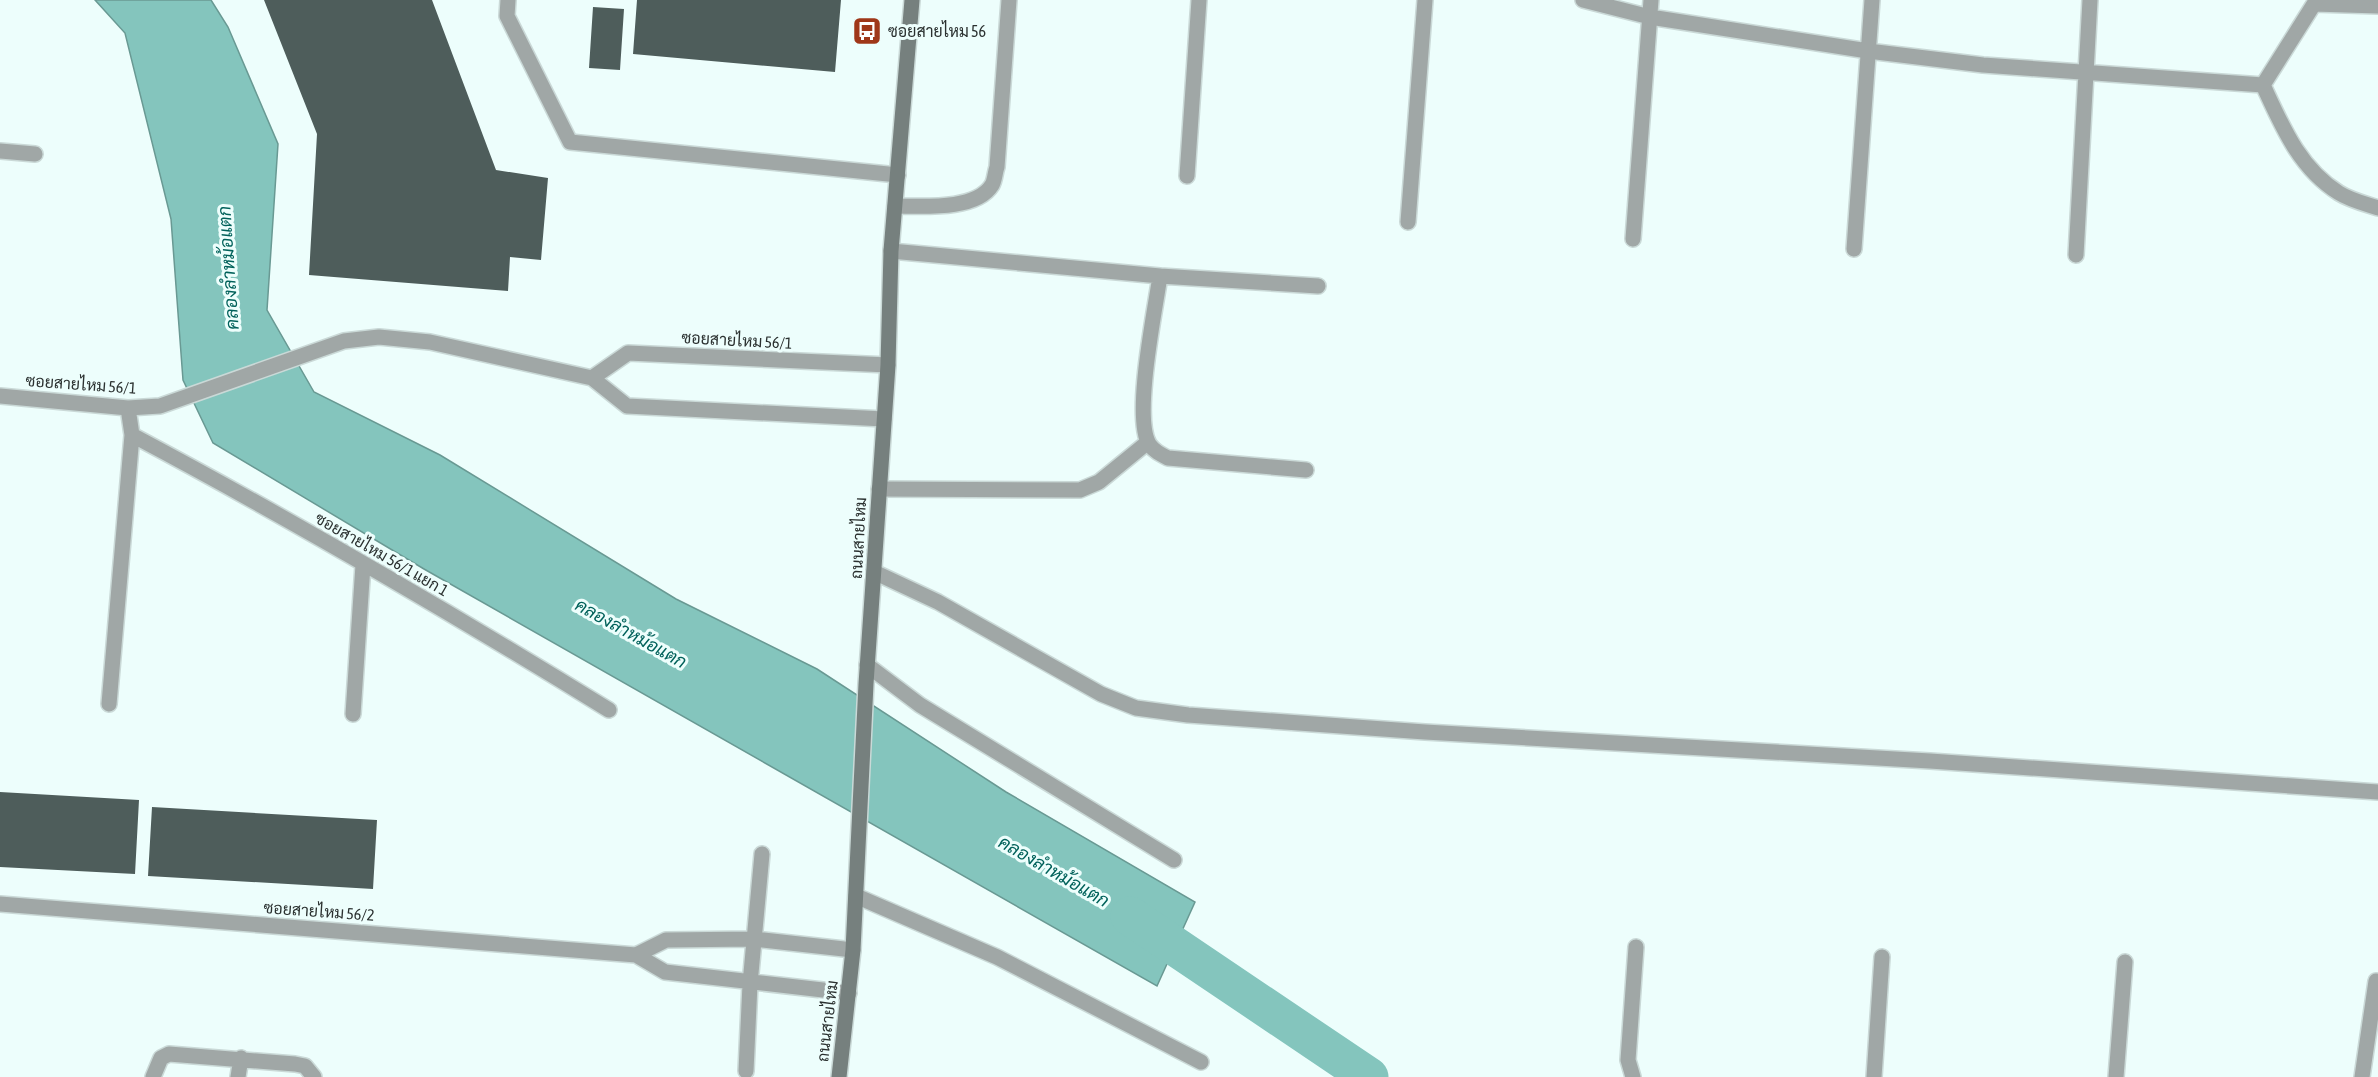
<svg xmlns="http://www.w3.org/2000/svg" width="2378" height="1077" viewBox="0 0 2378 1077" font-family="'Asap Condensed',Sarabun,sans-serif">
	<rect width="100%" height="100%" fill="#edfefc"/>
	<path fill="#84c5bd" stroke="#699993" stroke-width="1.5" d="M95,0H211L228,27L278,144L267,310L314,392L440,455L676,599L817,669L1006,792L1195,902L1157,986L424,569L213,443L183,380L171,219L125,33Z"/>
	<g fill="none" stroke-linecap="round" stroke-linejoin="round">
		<path stroke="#84c5bd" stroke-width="39" d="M1130,916L1369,1077"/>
	</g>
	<path fill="#4e5d5b" d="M264,0H432L496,170L548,178L541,260L510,257L508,291L309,275L317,134Z
		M637,0H841L835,72L633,54Z
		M593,7L624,9L620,70L589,68Z
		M0,792L139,800L135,874L0,867Z
		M152,807L377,820L373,889L148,876Z"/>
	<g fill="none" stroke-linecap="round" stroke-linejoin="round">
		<g stroke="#cad9d7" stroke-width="18">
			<path id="lane" d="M508,0L507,16L570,142L898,175
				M895,206C921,206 976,211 992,185C995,180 995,172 997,167L1009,0
				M856,896L997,957L1201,1062
				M153,1077L161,1058L169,1054L295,1064L305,1066L314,1077
				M238,1077L241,1058"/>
		</g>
		<g stroke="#cad9d7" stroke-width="18">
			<path id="street" d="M1583,0L1650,17L1868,51L1983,65L2263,85L2314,4L2378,6
				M2263,85C2282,126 2299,168 2339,193C2350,200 2366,204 2378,208
				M0,151L35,154
				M1187,176L1199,0
				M1408,222L1425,0
				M1633,239L1651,0
				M1854,249L1872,0
				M891,251L1160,276L1318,286
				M2076,255L2090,0
				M1160,276C1155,311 1133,416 1149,444C1154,451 1160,454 1168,458L1306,470
				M592,378L628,353L888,365
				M0,396L128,408L160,406L344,341L379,337L430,342L592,378L627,406L884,419
				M132,435C294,521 453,614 609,710
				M879,489L1080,490L1099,482L1148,442
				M874,572L938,602L1101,694L1136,708L1188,715L1425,732L1930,761L2378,792
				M867,665L920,705L1174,860
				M109,704L132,435L128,408
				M353,714L363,565
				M0,904L636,955L665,972L849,993
				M636,955L666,940L754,939L853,950
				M746,1071L750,984L762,854
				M1633,1077L1628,1060L1636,947
				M1874,1077L1882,957
				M2116,1077L2125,962
				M2362,1077L2376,981"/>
		</g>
		<g stroke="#cad9d7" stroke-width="18">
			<path id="secondary" d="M839,1077L853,950L866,684L888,365L891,251L912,0"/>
		</g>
		<use href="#lane" stroke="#a0a7a6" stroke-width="15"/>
		<use href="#street" stroke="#a0a7a6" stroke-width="15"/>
		<use href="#secondary" stroke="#76807e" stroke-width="15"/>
	</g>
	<defs>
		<g id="bus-square" transform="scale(1.5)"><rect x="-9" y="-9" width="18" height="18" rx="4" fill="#9f3719" stroke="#edfefc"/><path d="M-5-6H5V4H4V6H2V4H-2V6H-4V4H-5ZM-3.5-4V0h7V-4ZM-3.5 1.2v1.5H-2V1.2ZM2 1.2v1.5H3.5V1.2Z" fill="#fff"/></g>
	</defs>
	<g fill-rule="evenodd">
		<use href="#bus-square" x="867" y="31"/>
	</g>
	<g text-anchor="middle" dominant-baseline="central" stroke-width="6" stroke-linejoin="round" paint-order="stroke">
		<g font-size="16" fill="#2b3130" stroke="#edfefc" text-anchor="start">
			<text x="888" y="31">ซอยสายไหม 56</text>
		</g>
		<g font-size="16" fill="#2b3130" stroke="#edfefc">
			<text transform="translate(737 340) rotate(3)">ซอยสายไหม 56/1</text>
			<text transform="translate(81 384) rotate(4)">ซอยสายไหม 56/1</text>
			<text transform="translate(858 538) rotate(-87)">ถนนสายไหม</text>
			<text transform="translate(382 554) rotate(30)">ซอยสายไหม 56/1 แยก 1</text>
			<text transform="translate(319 911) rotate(4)">ซอยสายไหม 56/2</text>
			<text transform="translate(827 1021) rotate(-83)">ถนนสายไหม</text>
		</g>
		<g font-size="18" font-style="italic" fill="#00615a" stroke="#edfefc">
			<text transform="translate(228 268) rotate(-94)">คลองลำหม้อแตก</text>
			<text transform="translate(631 633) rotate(29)">คลองลำหม้อแตก</text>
			<text transform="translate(1054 871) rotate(30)">คลองลำหม้อแตก</text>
		</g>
	</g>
</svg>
